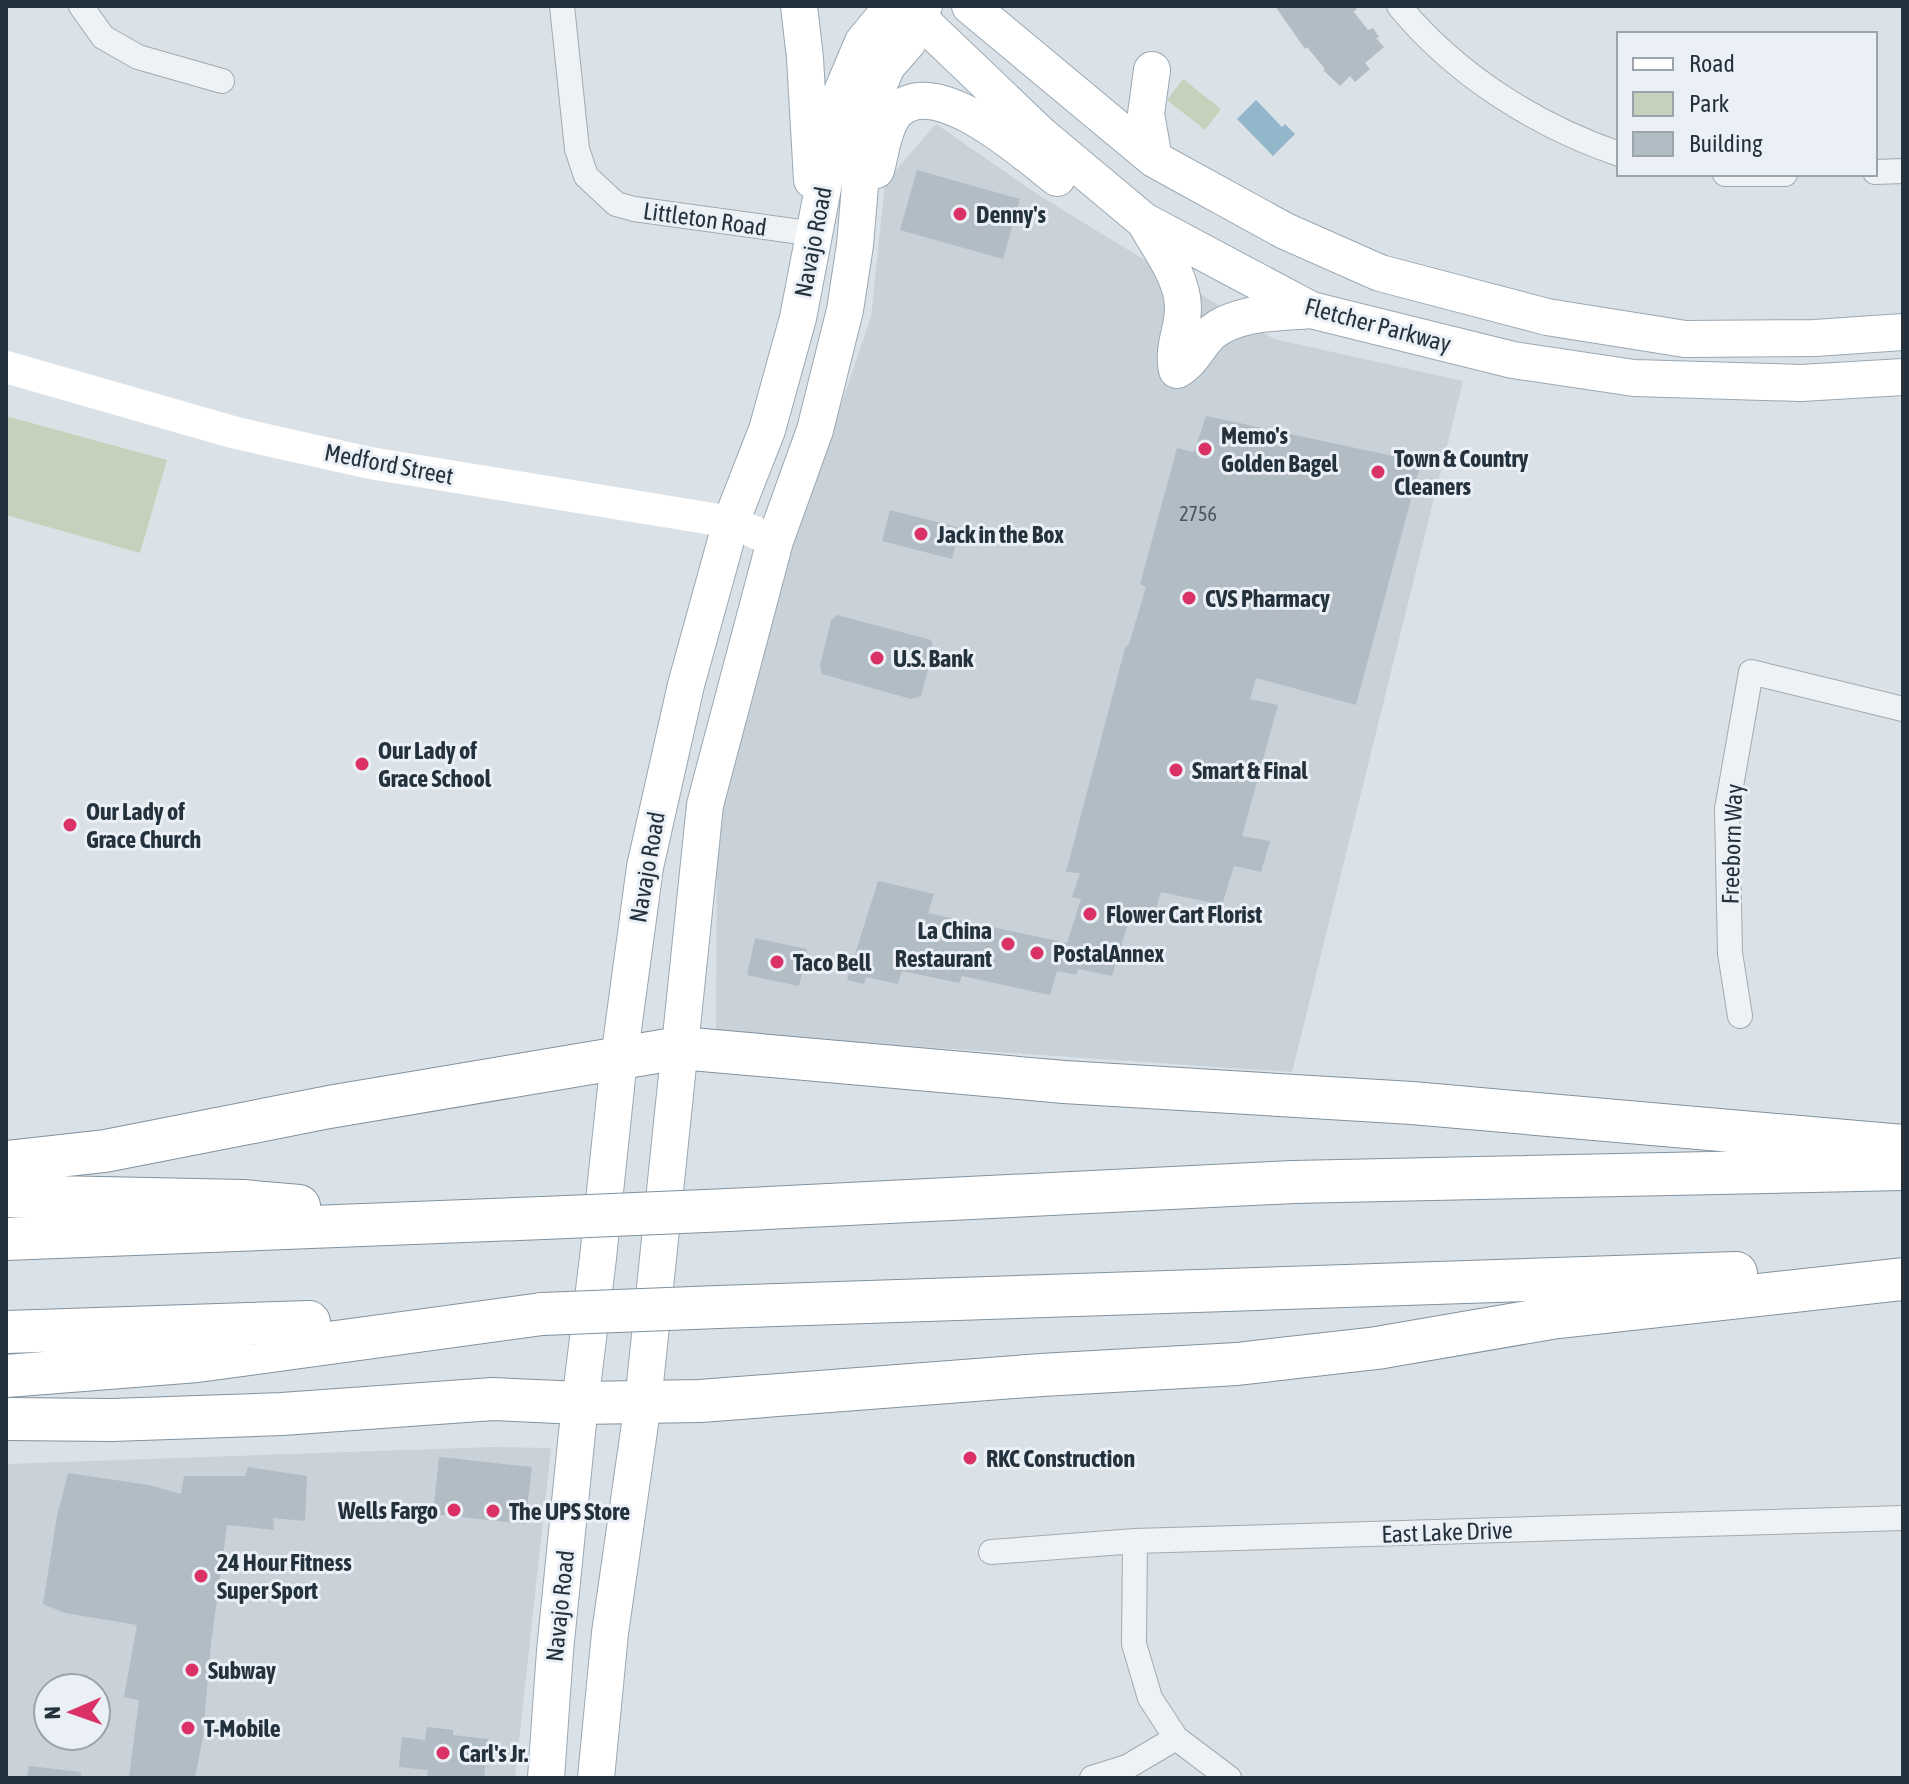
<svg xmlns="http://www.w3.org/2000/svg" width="1909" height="1784" viewBox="0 0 1909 1784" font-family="'Asap Condensed',sans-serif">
	<rect width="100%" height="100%" fill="#dbe2e7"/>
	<path fill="#c9d1d9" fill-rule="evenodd" d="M936,124L1040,196L1274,339L1463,381L1292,1072L716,1033L717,824L759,647L871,317L885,183Z
		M493,1447L551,1448L515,1778H6V1464ZM48,1688H96V1736H48Z"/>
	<path fill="#c5d2bb" d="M1183,79L1221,109L1205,130L1167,100Z
		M6,416L167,460L140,553L6,515Z"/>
	<path fill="#92b7cb" d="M1256,100L1282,127L1285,124L1295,134L1273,156L1237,119Z"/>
	<path fill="#b2bcc4" d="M1275,6H1355L1357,10L1353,11L1368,30L1373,28L1379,37L1376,38L1384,47L1365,63L1370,69L1355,82L1350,76L1340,86L1323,70L1325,69L1307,47L1305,49Z
		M917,170L1020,199L1003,259L900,230Z
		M1206,416L1421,462L1356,705L1256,678L1250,699L1278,705L1242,836L1270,841L1261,872L1234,866L1222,905L1161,892L1153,919L1131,914L1112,976L1078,969L1076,975L1057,971L1050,995L962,976L959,983L902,971L898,984L866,977L864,984L847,980L878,881L934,894L928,913L1067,943L1081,899L1072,897L1080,873L1066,872L1125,648L1129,644L1146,587L1140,584L1177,448L1194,452Z
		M890,510L960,528L952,559L882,541Z
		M837,615L931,640L933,650L921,696L911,699L822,674L820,666L831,620Z
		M755,938L807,949L799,986L747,975Z
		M439,1457L532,1467L525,1524L433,1514Z
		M248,1467L307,1476L305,1521L273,1518L274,1530L227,1525L211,1644L203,1736L195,1778H129L139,1700L124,1697L137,1625L65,1613L43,1604L57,1516L68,1473L149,1485L181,1494L184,1476H245Z
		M427,1727L453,1730V1735L488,1739L484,1778L427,1776L428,1770L399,1767L402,1737L425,1740Z
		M29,1766L81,1772L80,1778H27Z"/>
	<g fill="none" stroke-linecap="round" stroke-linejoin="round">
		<g stroke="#a0aab1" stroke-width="26">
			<path id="street" d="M81,6L103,37L138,57L222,81
				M562,6L577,149L586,176L616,204L634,209L815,234
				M1399,6C1456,75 1535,125 1619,154
				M1875,172L1903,171
				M1725,174H1785
				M1740,1016L1730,953L1727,809L1751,672L1903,709
				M1135,1541L1134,1644L1150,1698L1176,1738L1229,1778
				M991,1552L1135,1541L1903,1518
				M1092,1778L1127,1767L1176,1738"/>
		</g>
		<g stroke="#99a8b4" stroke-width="38">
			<path id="primary" d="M799,6L805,58L812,180
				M906,6L1040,134L1144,221L1311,310L1513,360L1634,378L1801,383L1903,377
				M970,6L1154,159L1285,231L1380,273L1547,317L1685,339L1815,338L1903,332
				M1152,70L1146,114L1154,159
				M876,170C881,153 883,126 896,112C935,71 1026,154 1057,178
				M1145,222C1159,248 1183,277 1183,308C1183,330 1172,348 1177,370C1193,361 1198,345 1211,333C1237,311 1279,313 1311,310
				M546,1778L555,1651L580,1403L598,1258L619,1059L645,867L686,685L731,522L767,430L798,318L841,94L863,42L882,19L914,15
				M596,1778L610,1633L643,1403L705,805L775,541L815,430L845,310L855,245L866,115L887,66L908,42L914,15L924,6"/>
		</g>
		<g stroke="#81929f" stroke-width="44">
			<path id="highway" d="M6,1162L105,1151L329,1107L680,1048L1064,1082L1412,1103L1903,1146
				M6,1196L243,1201L299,1206
				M728,1210L1293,1182L1903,1169
				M6,1239L543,1218
				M718,1307L1736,1273
				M6,1332L309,1322
				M6,1376L197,1361L542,1314
				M6,1419L112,1420L282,1414L493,1399L580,1403L700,1401L1041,1375L1237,1364L1377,1348L1551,1318L1903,1279"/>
		</g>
		<use href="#street" stroke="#eef2f5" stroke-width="24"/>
		<path stroke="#fff" stroke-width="32" d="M6,367L236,433L370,463L731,522L775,541"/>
		<use href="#primary" stroke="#fff" stroke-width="36"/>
		<use href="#highway" stroke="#fff" stroke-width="42"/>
		<g stroke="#81929f" stroke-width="44" stroke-linecap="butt">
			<path id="highway-bridge" d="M543,1218L728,1210
				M542,1314L718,1307"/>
		</g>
		<use href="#highway-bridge" stroke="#fff" stroke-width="42"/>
	</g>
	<g fill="#da3267" stroke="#eaf0f5" stroke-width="3">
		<circle cx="960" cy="214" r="8"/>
		<circle cx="1205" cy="449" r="8"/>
		<circle cx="1378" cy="472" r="8"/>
		<circle cx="921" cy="534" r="8"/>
		<circle cx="1189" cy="598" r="8"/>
		<circle cx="877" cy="658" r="8"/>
		<circle cx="362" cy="764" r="8"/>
		<circle cx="1176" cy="770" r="8"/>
		<circle cx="70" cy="825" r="8"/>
		<circle cx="1090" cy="914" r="8"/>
		<circle cx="1008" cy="944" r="8"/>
		<circle cx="1037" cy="953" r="8"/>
		<circle cx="777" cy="962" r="8"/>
		<circle cx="970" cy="1458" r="8"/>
		<circle cx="454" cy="1510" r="8"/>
		<circle cx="493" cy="1511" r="8"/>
		<circle cx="201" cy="1576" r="8"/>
		<circle cx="192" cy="1670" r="8"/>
		<circle cx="188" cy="1728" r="8"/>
		<circle cx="443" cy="1753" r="8"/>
	</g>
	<g text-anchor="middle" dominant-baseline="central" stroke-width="6" stroke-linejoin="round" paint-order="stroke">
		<g font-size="20" fill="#485460">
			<text x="1198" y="513">2756</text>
		</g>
		<g font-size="24" font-weight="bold" fill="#24323e" stroke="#eaf0f5" text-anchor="start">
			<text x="976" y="214">Denny's</text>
			<text x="1221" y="435">Memo's<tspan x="1221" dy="28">Golden Bagel</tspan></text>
			<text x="1394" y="458">Town &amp; Country<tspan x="1394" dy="28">Cleaners</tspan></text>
			<text x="937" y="534">Jack in the Box</text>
			<text x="1205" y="598">CVS Pharmacy</text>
			<text x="893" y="658">U.S. Bank</text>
			<text x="378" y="750">Our Lady of<tspan x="378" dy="28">Grace School</tspan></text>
			<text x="1192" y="770">Smart &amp; Final</text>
			<text x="86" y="811">Our Lady of<tspan x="86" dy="28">Grace Church</tspan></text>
			<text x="1106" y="914">Flower Cart Florist</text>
			<text x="992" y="930" text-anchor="end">La China<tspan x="992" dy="28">Restaurant</tspan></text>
			<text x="1053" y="953">PostalAnnex</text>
			<text x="793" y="962">Taco Bell</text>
			<text x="986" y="1458">RKC Construction</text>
			<text x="438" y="1510" text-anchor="end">Wells Fargo</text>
			<text x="509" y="1511">The UPS Store</text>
			<text x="217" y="1562">24 Hour Fitness<tspan x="217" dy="28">Super Sport</tspan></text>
			<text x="208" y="1670">Subway</text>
			<text x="204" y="1728">T-Mobile</text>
			<text x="459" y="1753">Carl's Jr.</text>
		</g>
		<g font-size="24" fill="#24323e" stroke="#eaf0f5">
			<text transform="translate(705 219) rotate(8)">Littleton Road</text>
			<text transform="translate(813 242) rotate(-79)">Navajo Road</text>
			<text transform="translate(1378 325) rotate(15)">Fletcher Parkway</text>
			<text transform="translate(389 464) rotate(11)">Medford Street</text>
			<text transform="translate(1732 844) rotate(-88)">Freeborn Way</text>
			<text transform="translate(647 867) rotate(-80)">Navajo Road</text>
			<text transform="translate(1447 1532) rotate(-2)">East Lake Drive</text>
			<text transform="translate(560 1606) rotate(-84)">Navajo Road</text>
		</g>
	</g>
	<rect width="1909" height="1784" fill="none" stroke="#24323e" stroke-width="16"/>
	<rect x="1617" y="32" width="260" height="144" fill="#eaf0f5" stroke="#9ba4ac" stroke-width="2"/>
	<rect x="1633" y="58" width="40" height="12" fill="#ffffff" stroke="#9ba4ac" stroke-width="2"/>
	<text x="1689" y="72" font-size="24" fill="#24323e">Road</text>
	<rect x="1633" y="92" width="40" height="24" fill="#c5d2bb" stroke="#9ba4ac" stroke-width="2"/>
	<text x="1689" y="112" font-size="24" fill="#24323e">Park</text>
	<rect x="1633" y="132" width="40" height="24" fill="#b2bcc4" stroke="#9ba4ac" stroke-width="2"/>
	<text x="1689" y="152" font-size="24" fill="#24323e">Building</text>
	<g transform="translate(72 1712) rotate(268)"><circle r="38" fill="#eaf0f5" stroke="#9ba4ac" stroke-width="2"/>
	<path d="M0-6L14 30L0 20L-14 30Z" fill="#da3267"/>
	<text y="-12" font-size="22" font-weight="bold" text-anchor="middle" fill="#24323e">N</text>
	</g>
</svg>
